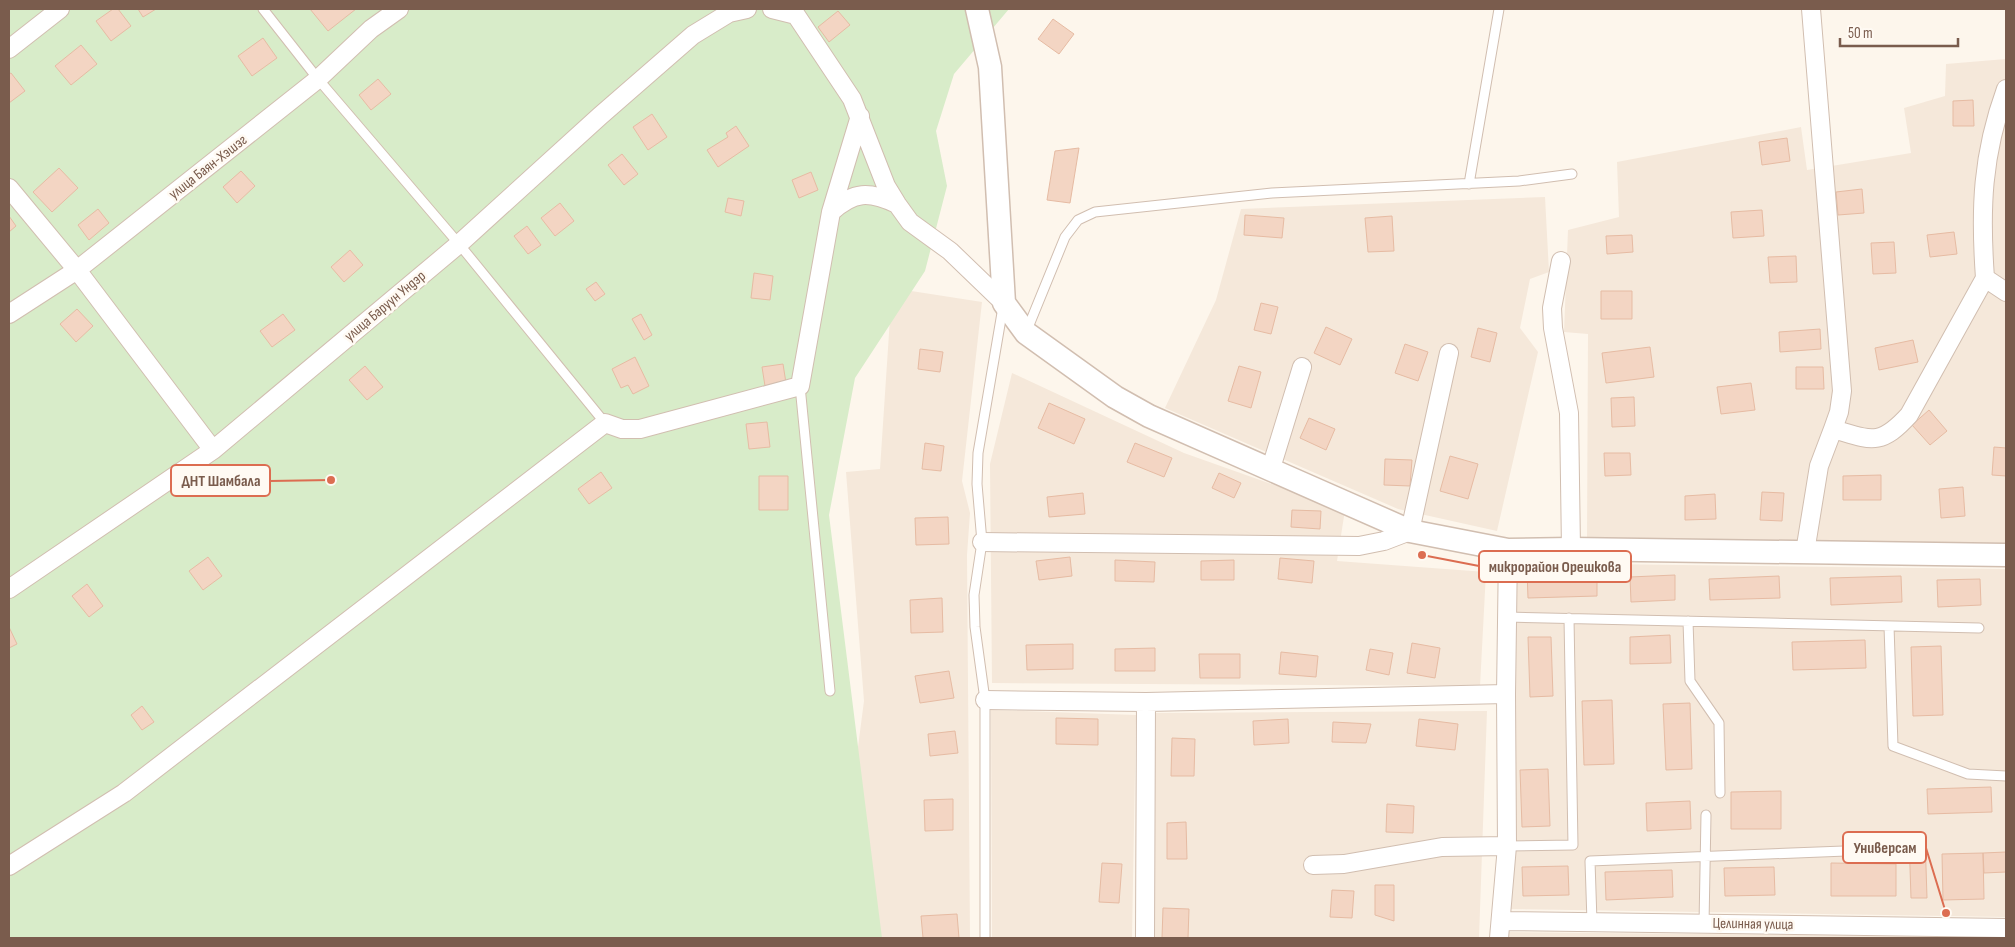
<svg xmlns="http://www.w3.org/2000/svg" width="2015" height="947" viewBox="0 0 2015 947" font-family="'Sofia Sans Condensed',sans-serif">
	<rect width="100%" height="100%" fill="#fdf6ec"/>
	<path fill="#f5e8da" d="M2006,59V543L1587,540L1588,334L1564,332L1568,230L1619,217L1617,162L1801,127L1807,170L1911,153L1904,108L1945,96L1946,64Z
		M1545,197L1549,272L1530,279L1520,328L1538,352L1497,531L1398,509L1165,408L1216,300L1241,209Z
		M892,288L982,302L962,481L970,513L967,555L970,938H858L847,831L864,701L846,472L880,469Z
		M1012,373L1184,453L1345,510L1337,561L1486,572L1480,686L992,683L990,464Z
		M1514,563L2006,569V917L1508,909Z
		M991,710L1136,715L1132,938H992Z
		M1487,711L1479,938H1150L1156,713Z
		M1501,932L2006,937V938H1501Z"/>
	<path fill="#d8ecc9" d="M9,9H1009L954,74L936,131L947,186L925,271L855,378L829,515L882,938H9Z"/>
	<path fill="#f3d5c3" stroke="#e6bba3" d="M113,9H118L131,26L111,41L96,21Z
		M138,9H156L143,17Z
		M310,9H356L328,31Z
		M838,11L850,25L829,42L818,27Z
		M1053,19L1074,34L1059,54L1038,39Z
		M263,38L277,58L252,76L238,56Z
		M81,45L97,64L71,85L55,66Z
		M11,73L25,91L9,103V74Z
		M378,79L391,94L371,110L359,95Z
		M1973,100L1974,126H1953V101Z
		M652,114L667,137L648,150L633,127Z
		M736,126L749,146L718,167L707,150L728,137L726,133Z
		M1787,138L1790,161L1762,165L1759,142Z
		M1079,148L1070,203L1047,200L1055,151Z
		M622,154L638,174L624,185L608,165Z
		M59,168L78,188L52,212L33,192Z
		M241,171L255,186L237,203L223,187Z
		M811,172L818,190L799,198L792,180Z
		M1862,189L1864,213L1838,215L1836,192Z
		M728,198L744,201L741,216L725,212Z
		M560,203L574,221L555,236L541,218Z
		M98,209L109,223L89,240L78,225Z
		M1762,210L1764,236L1733,238L1731,212Z
		M1245,215L1284,218L1282,238L1244,235Z
		M9,216L16,226L9,232Z
		M1392,216L1394,251L1368,252L1365,218Z
		M527,226L541,245L528,254L514,236Z
		M1954,232L1957,254L1930,257L1927,235Z
		M1632,235L1633,252L1607,254L1606,236Z
		M1894,242L1896,273L1873,274L1871,243Z
		M350,250L363,265L344,282L331,267Z
		M1796,256L1797,282L1770,283L1768,257Z
		M754,273L773,276L770,300L751,298Z
		M596,282L605,294L595,301L586,289Z
		M1601,291H1632V319H1601Z
		M1261,303L1278,307L1271,334L1254,330Z
		M77,309L93,326L76,342L60,324Z
		M283,314L295,330L272,347L260,331Z
		M641,314L652,335L644,340L632,319Z
		M1326,327L1352,339L1340,365L1314,353Z
		M1478,328L1497,333L1490,362L1471,357Z
		M1820,329L1821,349L1780,352L1779,332Z
		M1913,340L1918,362L1879,370L1875,348Z
		M1405,344L1428,352L1418,381L1395,373Z
		M1650,347L1654,377L1606,383L1602,353Z
		M920,349L943,352L940,372L918,369Z
		M635,357L649,386L633,394L628,385L621,388L612,369Z
		M783,364L786,383L765,386L762,367Z
		M365,366L383,387L367,400L349,380Z
		M1239,366L1261,372L1251,408L1228,401Z
		M1796,367H1823L1824,389H1796Z
		M1751,383L1755,410L1721,414L1717,387Z
		M1634,397L1635,426L1612,427L1611,398Z
		M1049,403L1085,419L1074,444L1038,428Z
		M1929,410L1947,431L1930,445L1912,425Z
		M1309,418L1335,429L1326,450L1300,438Z
		M767,422L770,447L749,449L746,424Z
		M925,443L944,446L941,471L922,469Z
		M1135,443L1172,458L1164,477L1127,462Z
		M1994,447L2006,448V476L1992,475Z
		M1604,453H1630L1631,475L1605,476Z
		M1450,456L1478,464L1468,499L1440,491Z
		M1385,459L1412,460L1410,486L1384,485Z
		M601,472L612,488L589,504L578,489Z
		M1219,473L1241,483L1234,498L1212,488Z
		M1881,475V500H1843V476Z
		M759,476H788V510H759Z
		M1963,487L1965,516L1941,518L1939,489Z
		M1762,492L1784,493L1782,521L1760,520Z
		M1083,493L1085,514L1049,517L1047,497Z
		M1715,494L1716,519L1685,520V496Z
		M1292,510L1321,511L1320,529L1291,527Z
		M948,517L949,544L916,545L915,518Z
		M208,557L222,576L203,590L189,571Z
		M1070,557L1072,576L1039,580L1036,561Z
		M1280,558L1314,561L1312,583L1278,579Z
		M1115,560L1155,562L1154,582L1115,581Z
		M1234,560V580H1201V561Z
		M1597,569V596L1528,598L1527,571Z
		M1675,575V600L1631,602L1630,577Z
		M1779,576L1780,598L1710,600L1709,579Z
		M1901,576L1902,602L1831,605L1830,578Z
		M1980,579L1981,605L1938,607L1937,580Z
		M87,584L103,606L89,617L72,596Z
		M942,598L943,632L911,633L910,600Z
		M9,627L17,644L9,648Z
		M1670,635L1671,663L1630,664V637Z
		M1528,637H1551L1553,696L1530,697Z
		M1865,640L1866,668L1793,670L1792,642Z
		M1412,643L1440,648L1435,678L1407,673Z
		M1073,644V669L1027,670L1026,645Z
		M1941,646L1943,715L1913,716L1911,647Z
		M1155,648V671H1115V649Z
		M1370,649L1393,653L1389,675L1366,670Z
		M1281,652L1318,656L1316,677L1279,674Z
		M1199,654H1240V678H1200Z
		M949,671L954,698L920,703L915,676Z
		M1612,700L1614,764L1584,765L1582,701Z
		M1690,703L1692,769L1666,770L1663,704Z
		M142,706L154,722L142,730L131,715Z
		M1056,718L1098,719V745L1056,744Z
		M1288,719L1289,743L1254,745L1253,721Z
		M1419,719L1458,724L1455,750L1416,746Z
		M1333,722L1371,724L1366,743L1332,742Z
		M955,731L958,753L930,756L928,734Z
		M1172,738L1195,739L1194,776H1171Z
		M1548,769L1550,826L1522,827L1520,770Z
		M1991,787L1992,812L1928,814L1927,789Z
		M1781,791V829H1731V792Z
		M953,799V830L925,831L924,800Z
		M1690,801L1691,829L1647,831L1646,803Z
		M1387,804L1414,806L1413,833L1386,832Z
		M1186,822L1187,859H1167V823Z
		M1925,836L1927,898H1911L1909,837Z
		M2006,852V872L1984,873L1983,853Z
		M1983,853L1984,899L1943,900L1942,854Z
		M1102,863L1122,864L1119,903L1099,902Z
		M1831,863L1896,864V896H1831Z
		M1568,866L1569,895L1523,896L1522,867Z
		M1774,867L1775,895L1725,896L1724,868Z
		M1672,870L1673,897L1606,900L1605,872Z
		M1375,885H1394V921L1375,915Z
		M1332,890L1354,891L1352,918L1330,917Z
		M1163,908L1189,909L1188,938H1162Z
		M957,914L959,938H923L921,916Z"/>
	<g fill="none" stroke-linecap="round" stroke-linejoin="round">
		<g stroke="#d1beb0" stroke-width="11">
			<path id="service" d="M263,9L318,79L459,244L605,423
				M1469,184L1499,9
				M1027,330L1065,237L1078,220L1095,212L1272,193L1519,181L1572,174
				M800,386L830,691
				M1507,617L1979,628
				M1688,621L1690,681L1719,723L1720,793
				M1889,626L1893,746L1968,774L2006,776
				M1507,846L1573,845L1569,618
				M1592,922L1590,861L1896,849
				M1704,924L1706,815
				M985,938V700L975,627L974,595L982,542L977,484L978,453L1003,307"/>
		</g>
		<g stroke="#d1beb0" stroke-width="20">
			<path id="minor" d="M772,9L796,15L792,9
				M1811,9L1842,391L1839,412L1833,429C1871,440 1880,447 1909,415L1985,278L2006,292
				M796,15L852,99L886,186L897,204L910,222L950,251L1004,303
				M9,49L60,9
				M9,188L77,270L213,450
				M831,212C854,191 869,191 897,204
				M1561,261L1552,308L1553,328L1569,413L1571,549
				M1985,278C1980,209 1982,155 2006,89
				M9,314L77,270L318,79L371,29L399,9
				M1271,468L1302,367
				M982,542L1359,546L1384,541L1410,531L1449,353
				M1805,552L1819,466L1833,429
				M9,589L213,450L459,244L600,116L693,35L729,13L747,9
				M985,700L1146,702
				M1313,865L1344,864L1442,847L1507,846
				M9,866L124,793L605,423L622,429H640L800,386L831,212L860,116
				M1501,921L2006,928
				M1145,938L1146,702L1506,694
				M1499,938L1507,846L1506,694L1508,550"/>
		</g>
		<g stroke="#d1beb0" stroke-width="25">
			<path id="tertiary" d="M977,9L990,67L1004,303L1026,333L1115,397L1149,416L1410,531L1508,550L1571,549L2006,555"/>
		</g>
		<use href="#service" stroke="#fff" stroke-width="9"/>
		<use href="#minor" stroke="#fff" stroke-width="18"/>
		<use href="#tertiary" stroke="#fff" stroke-width="22"/>
	</g>
	<g text-anchor="middle" dominant-baseline="central" stroke-width="5" stroke-linejoin="round" paint-order="stroke">
		<g font-size="15" fill="#7a5c4d" stroke="#fffaf3">
			<text transform="translate(208 167) rotate(-38)">улица Баян-Хэшэг</text>
			<text transform="translate(385 306) rotate(-40)">улица Баруун Ундэр</text>
			<text transform="translate(1753 924) rotate(1)">Целинная улица</text>
		</g>
	</g>
	<path fill="none" stroke="#dc6d51" stroke-width="2" d="M331 480L270 481M1422 555L1479 566M1946 913L1926 848"/>
	<g fill="#dc6d51" stroke="#fffaf3" stroke-width="2">
		<circle cx="331" cy="480" r="5"/>
		<circle cx="1422" cy="555" r="5"/>
		<circle cx="1946" cy="913" r="5"/>
	</g>
	<g fill="#fffaf3" stroke="#dc6d51" stroke-width="2">
		<rect x="171" y="465" width="99" height="31" rx="5"/>
		<rect x="1479" y="551" width="152" height="31" rx="5"/>
		<rect x="1843" y="832" width="83" height="31" rx="5"/>
	</g>
	<g font-size="16" text-anchor="middle" font-weight="bold" fill="#7a5c4d">
		<text x="221" y="486">ДНТ Шамбала</text>
		<text x="1555" y="572">микрорайон Орешкова</text>
		<text x="1885" y="853">Универсам</text>
	</g>
	<rect width="2015" height="947" fill="none" stroke="#7a5c4d" stroke-width="20"/>
	<path d="M1840 38v8h118v-8" fill="none" stroke="#7a5c4d" stroke-width="2.5"/>
	<text x="1848" y="38" font-size="15" fill="#7a5c4d" stroke="#fffaf3" stroke-width="4" paint-order="stroke">50 m</text>
</svg>
